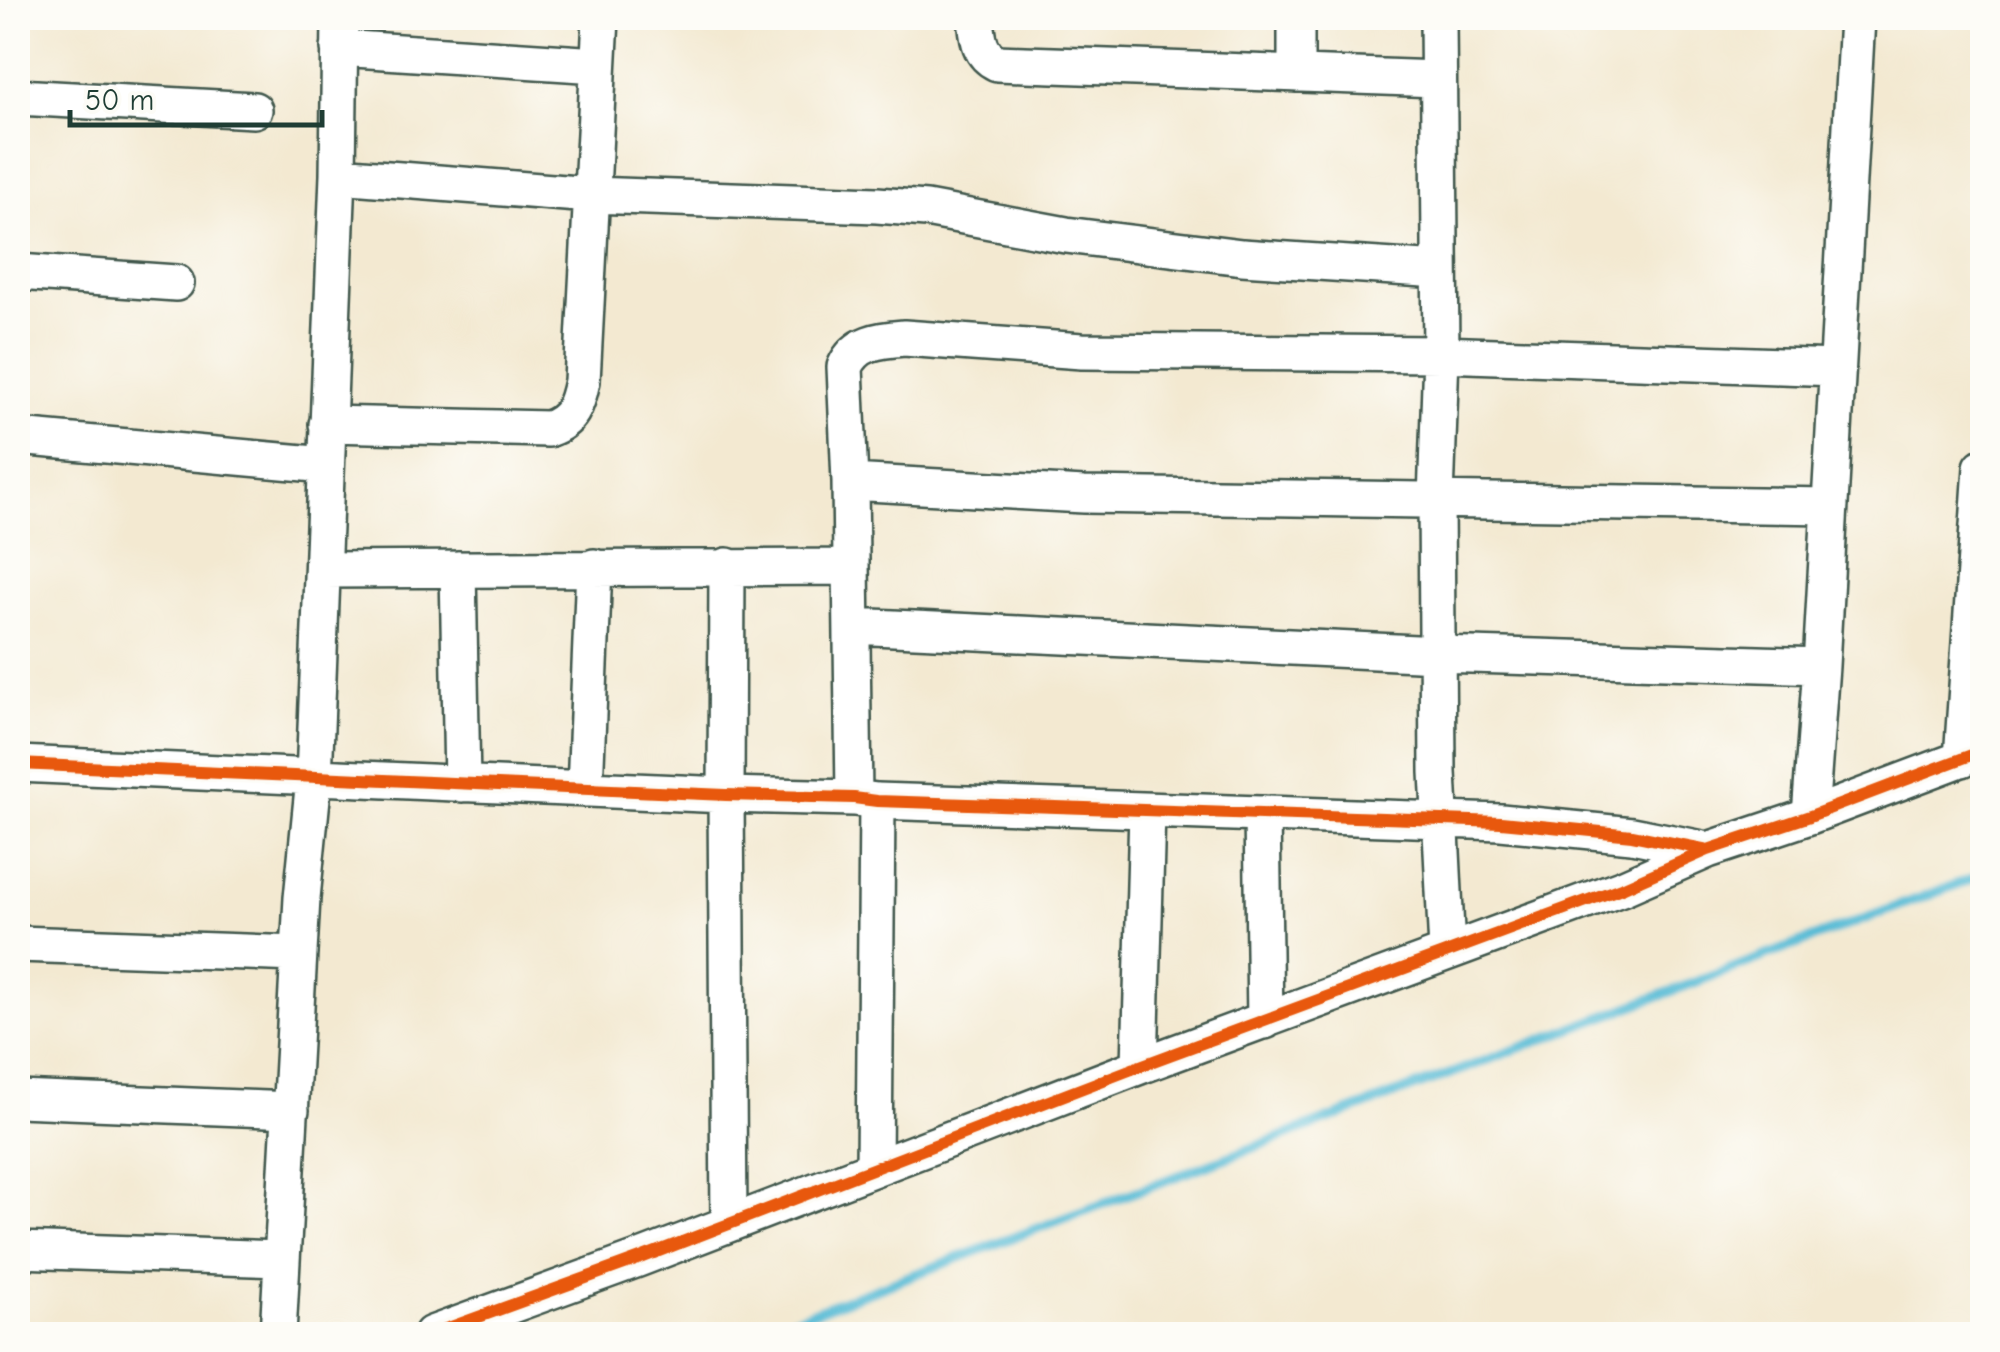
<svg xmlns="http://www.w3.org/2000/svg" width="2000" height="1352" viewBox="0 0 2000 1352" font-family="'Comic Neue',sans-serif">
	<rect width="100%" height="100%" fill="#fdfcf7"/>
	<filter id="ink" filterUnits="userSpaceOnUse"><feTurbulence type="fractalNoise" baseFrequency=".01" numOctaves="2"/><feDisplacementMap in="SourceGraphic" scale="20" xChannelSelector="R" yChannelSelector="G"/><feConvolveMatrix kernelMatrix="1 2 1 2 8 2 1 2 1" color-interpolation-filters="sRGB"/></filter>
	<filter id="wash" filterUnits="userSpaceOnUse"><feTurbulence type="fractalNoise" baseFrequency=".0048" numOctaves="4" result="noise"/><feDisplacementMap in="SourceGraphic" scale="40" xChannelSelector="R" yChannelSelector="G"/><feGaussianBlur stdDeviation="2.25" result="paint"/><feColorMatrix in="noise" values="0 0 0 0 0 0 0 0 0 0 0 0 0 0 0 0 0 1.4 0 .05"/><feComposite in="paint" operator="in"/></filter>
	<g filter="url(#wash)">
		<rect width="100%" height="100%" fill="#f3e9d1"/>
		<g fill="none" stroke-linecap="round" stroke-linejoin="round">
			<path stroke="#56bbd5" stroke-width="10" d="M755,1334L1982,875"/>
		</g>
	</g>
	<g filter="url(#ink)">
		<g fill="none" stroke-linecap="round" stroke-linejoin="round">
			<g stroke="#3f574c" stroke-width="40">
				<path id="street" d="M976,18C978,36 978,54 997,63L1438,79
					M1438,18L1441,354L1436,500L1438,772L1447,951
					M339,48L598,65
					M1296,74V18
					M18,97L254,110
					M338,175L591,195L877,205L926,209L1066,235L1242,257L1440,270
					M18,272L176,283
					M327,424L548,429C572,421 577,405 582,381L601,18
					M18,437L326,465
					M850,482L1084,495L1830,506
					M727,566L726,795L729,1224
					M458,569L462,784
					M323,570L851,567
					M852,626L1438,654L1821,666
					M1962,759L1982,467
					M18,764L726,795L854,798L877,801L1501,822L1632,835L1708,850
					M585,789L594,567
					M854,798L850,482L845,367C856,342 879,340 904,338L1082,351L1441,354L1837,368
					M1262,814L1265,1021
					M1810,816L1821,666L1857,18
					M18,944L299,954
					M1140,1066L1147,811
					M18,1099L291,1110
					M874,1168L877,801
					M18,1250L282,1259
					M278,1334L302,898L314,778L338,175L340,18
					M432,1334L638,1259L1140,1066L1624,887L1708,850L1810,816L1982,751"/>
			</g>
			<use href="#street" stroke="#fff" stroke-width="35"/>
			<g stroke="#fdfcf7" stroke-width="19">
				<path id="cycleway" d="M18,764L726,795L854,798L877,801L1501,822L1632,835L1708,850
					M432,1334L638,1259L1140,1066L1624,887L1708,850L1810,816L1982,751"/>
			</g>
			<use href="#cycleway" stroke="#e8590c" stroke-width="12"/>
		</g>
	</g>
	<rect width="2000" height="1352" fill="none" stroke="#fdfcf7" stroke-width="60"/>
	<path d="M70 110v15h252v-15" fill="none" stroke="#1f3d34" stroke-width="5"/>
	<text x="85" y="110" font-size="30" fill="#1f3d34" stroke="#fdfcf7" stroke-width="8" paint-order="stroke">50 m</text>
</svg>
